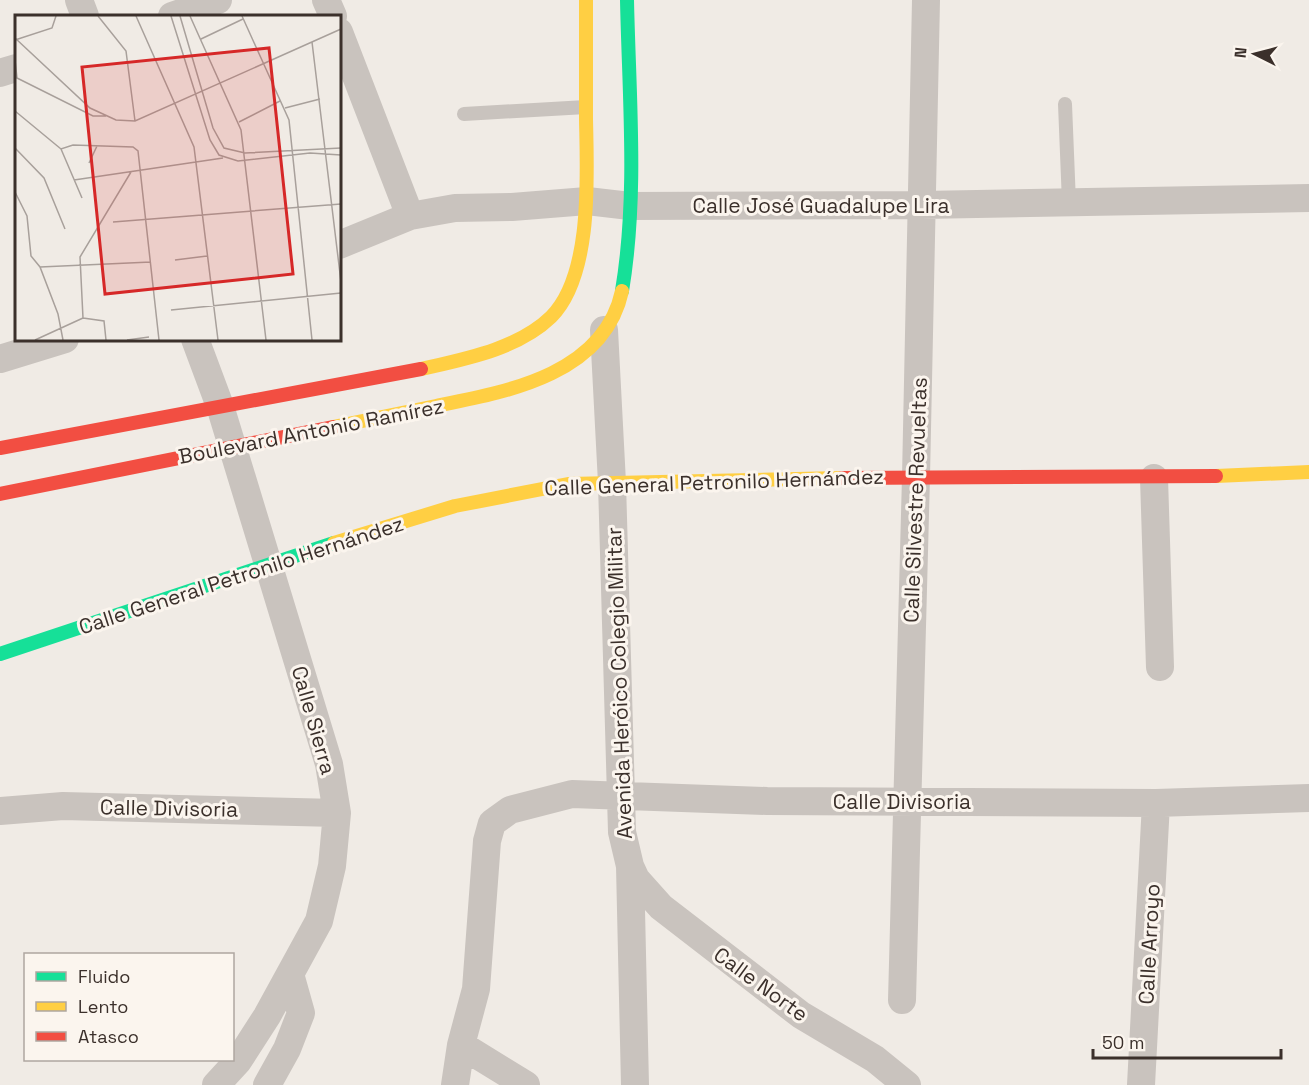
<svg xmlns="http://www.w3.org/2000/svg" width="1309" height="1085" viewBox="0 0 1309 1085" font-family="'Space Grotesk',sans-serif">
	<rect width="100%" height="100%" fill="#f0ebe5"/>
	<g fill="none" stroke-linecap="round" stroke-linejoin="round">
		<path stroke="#c9c3be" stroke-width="14" d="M1065,104L1069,203
			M464,114L586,107"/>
		<path stroke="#c9c3be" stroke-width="28" d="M79,0L85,16
			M326,0L333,16
			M172,16L218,0
			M339,32L410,216
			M0,73L16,68
			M339,245L410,216L455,208L512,207L587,201L630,206L922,205L1309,198
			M604,330L612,483L622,832L630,866L636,879L661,907L801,1015L875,1059L907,1085
			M195,339L220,406L329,764L337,813L332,866L319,921L267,1016L238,1061L216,1085
			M0,359L65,339
			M1154,478L1160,667
			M0,811L63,806L337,813
			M630,866L635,1085
			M902,1000L916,477L926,0
			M461,1045L526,1085
			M267,1085L287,1049L301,1013L290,974
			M455,1085L461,1045L476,989L487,841L492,823L510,810L572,794L767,801L1156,803L1309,798
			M1141,1085L1156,803"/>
		<path stroke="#16e098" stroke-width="14" d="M622,291C638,195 629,97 627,0
			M0,654L334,543"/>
		<path stroke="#ffcf43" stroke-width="14" d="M421,369C465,359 518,349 551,317C593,275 587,174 586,119C586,79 586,40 586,0
			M333,427C368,420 402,413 436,406C506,392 604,375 622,291
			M1216,476L1309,472
			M334,543L455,506L568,484L842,478"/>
		<path stroke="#f24e42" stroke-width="14" d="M0,448L421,369
			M842,478L1216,476
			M0,494L333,427"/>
	</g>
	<g text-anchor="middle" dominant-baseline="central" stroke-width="6" stroke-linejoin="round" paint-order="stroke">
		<g font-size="21" fill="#3b302b" stroke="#fbf5ee">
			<text x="821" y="205">Calle José Guadalupe Lira</text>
			<text transform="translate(311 431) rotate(-11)">Boulevard Antonio Ramírez</text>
			<text transform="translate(714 482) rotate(-2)">Calle General Petronilo Hernández</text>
			<text transform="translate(915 500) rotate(-88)">Calle Silvestre Revueltas</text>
			<text transform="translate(241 575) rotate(-18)">Calle General Petronilo Hernández</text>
			<text transform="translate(619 683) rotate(-92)">Avenida Heróico Colegio Militar</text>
			<text transform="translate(314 720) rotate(74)">Calle Sierra</text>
			<text x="902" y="801">Calle Divisoria</text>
			<text transform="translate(169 808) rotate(1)">Calle Divisoria</text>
			<text transform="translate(1149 944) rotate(-87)">Calle Arroyo</text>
			<text transform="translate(761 984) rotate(36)">Calle Norte</text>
		</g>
	</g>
	<g transform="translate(15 15)">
		<rect width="326" height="326" fill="#f0ebe5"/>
		<path fill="none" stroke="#a8a09b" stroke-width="1.5" d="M83,1L111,36L120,106M121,1L179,132L203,325M156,1L195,125L204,140L223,146L295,138L326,140M165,1L198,113L209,133L230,138L326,133M175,1L226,115L251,325M227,1L274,105L297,325M0,23L75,93L101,105L120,106L326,14M186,24L228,4M0,25L37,13L41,1M297,27L326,267M0,45L2,63M0,62L78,101H91M270,93L305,84M0,96L46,134L58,130L118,132L123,136L144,325M224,107L265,86M0,133L29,163L50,214M46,134L67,183M74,148L82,131M59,165L208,143M0,177L12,201L16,241L25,252L43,299L48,325M98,207L326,189M160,245L192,241M25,252L136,247M156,295L326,278M68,303L65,242L116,157M68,303L89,306L91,325M20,325L68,303M112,325L134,322"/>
		<path fill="#d62828" fill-opacity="0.15" stroke="#d62828" stroke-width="3" d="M254,33L278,259L90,279L67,52Z"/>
		<rect width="326" height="326" fill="none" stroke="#3b302b" stroke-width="3"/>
	</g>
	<rect x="24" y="953" width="210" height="108" fill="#fbf5ee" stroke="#aea6a0" stroke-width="1.5"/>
	<rect x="36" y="972" width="30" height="9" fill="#16e098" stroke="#aea6a0" stroke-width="1.5"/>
	<text x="78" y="983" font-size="18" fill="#3b302b">Fluido</text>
	<rect x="36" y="1002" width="30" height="9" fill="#ffcf43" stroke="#aea6a0" stroke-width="1.5"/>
	<text x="78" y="1013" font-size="18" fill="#3b302b">Lento</text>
	<rect x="36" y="1032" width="30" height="9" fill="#f24e42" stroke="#aea6a0" stroke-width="1.5"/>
	<text x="78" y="1043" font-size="18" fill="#3b302b">Atasco</text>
	<g transform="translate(1255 54) rotate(276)" stroke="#fbf5ee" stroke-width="4.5" paint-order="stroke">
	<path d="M0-4.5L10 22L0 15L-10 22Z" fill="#3b302b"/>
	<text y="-9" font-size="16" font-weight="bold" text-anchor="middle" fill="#3b302b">N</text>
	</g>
	<path d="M1093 1049v9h188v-9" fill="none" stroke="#3b302b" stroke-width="3"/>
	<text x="1102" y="1049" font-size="18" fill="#3b302b" stroke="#fbf5ee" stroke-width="4.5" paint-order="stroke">50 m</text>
</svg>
